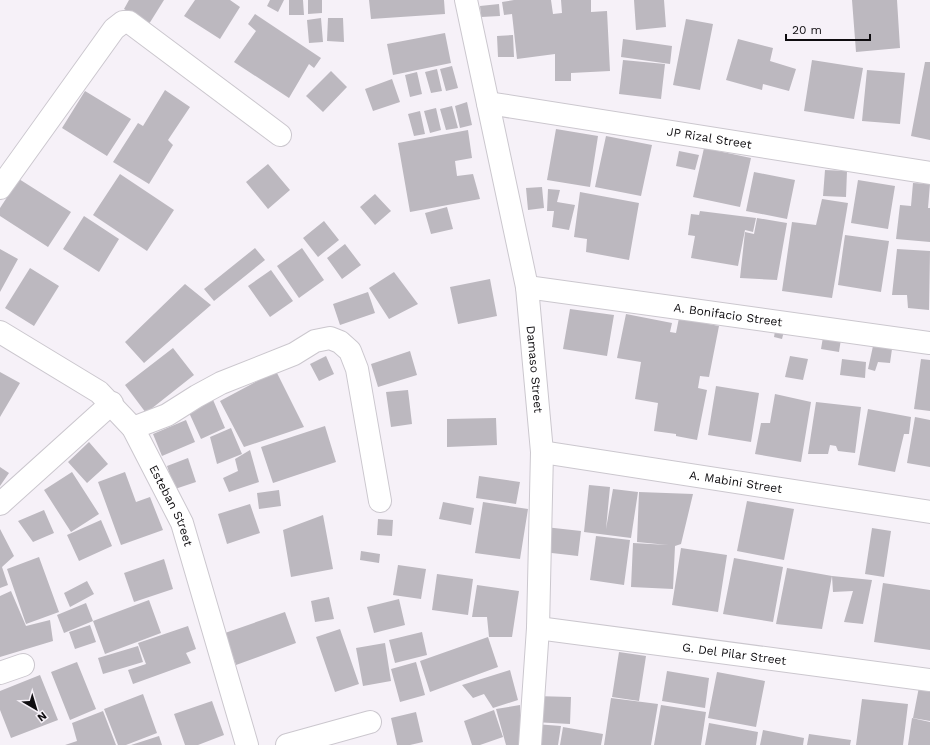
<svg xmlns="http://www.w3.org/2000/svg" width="930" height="745" viewBox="0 0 930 745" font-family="'Work Sans',sans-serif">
	<rect width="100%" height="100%" fill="#f6f1f8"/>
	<path fill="#bcb8bf" d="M129,0H164L149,24L124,9Z
		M195,0H230L240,7L220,39L184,16Z
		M270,0H284L278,12L267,6Z
		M289,0H303L304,15H289Z
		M308,0H322V13L308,14Z
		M369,0H444L445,14L371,19Z
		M514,0H551L553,14L562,13L561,0H591V12L607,11L610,71L571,73V81H555V54L517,59L512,14L504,15L502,2Z
		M634,0H664L666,27L636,30Z
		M852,0H897L900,48L856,52Z
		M499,4L500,16L481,17L480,6Z
		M255,14L321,58L314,68L309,64L289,98L234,62L256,31L248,24Z
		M321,18L323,42L309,43L307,20Z
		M328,18H343L344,42L327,41Z
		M686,19L713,24L700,90L673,85Z
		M445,33L451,63L393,75L387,44Z
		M513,35L514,57H498L497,36Z
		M623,39L672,46L670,64L621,57Z
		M738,39L773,48L770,61L796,69L789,91L763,84L762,90L726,80Z
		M623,60L665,64L661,99L619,94Z
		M812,60L863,68L854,119L804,111Z
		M925,62H930V140L911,136Z
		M452,66L458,88L446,91L440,69Z
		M437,69L442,91L431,93L425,72Z
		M867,70L905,73L900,124L862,121Z
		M331,71L347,87L323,112L306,96Z
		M417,72L422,94L410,97L405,75Z
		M392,79L400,102L373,111L365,89Z
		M165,90L190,107L168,140L173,145L149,184L113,162L138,123L143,126Z
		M85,91L131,119L107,156L62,128Z
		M467,102L472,125L460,128L455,106Z
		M452,106L458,128L446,130L440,109Z
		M436,108L441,130L430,133L424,111Z
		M420,111L425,134L414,136L408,114Z
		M556,129L598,136L590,187L547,180Z
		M468,130L472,158L455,161L457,176L473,174L480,199L410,212L398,143Z
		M606,136L652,145L641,196L595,187Z
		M704,148L751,158L740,207L693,197Z
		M679,151L699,155L695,170L676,166Z
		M268,164L290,190L268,209L246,182Z
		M825,170L847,171L846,197L823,196Z
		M754,172L795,180L787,219L746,211Z
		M120,174L174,210L147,251L93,215Z
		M19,179L71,212L48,247L0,216V208Z
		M858,180L895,186L888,229L851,223Z
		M913,183L930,184L928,208H930V242L896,239L900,205L911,206Z
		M542,187L544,208L528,210L526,188Z
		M548,189L560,190L557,202L575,205L569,230L552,227L554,211H547Z
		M580,192L639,203L629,260L586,252L587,239L574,237Z
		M375,194L391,211L375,225L360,207Z
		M822,199L848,203L832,298L782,291L792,222L816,225Z
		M447,207L453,229L431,234L425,213Z
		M700,211L756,218L753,232L745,230L738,266L691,258L695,236L688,235L691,214L699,215Z
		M84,216L119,239L99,272L63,249Z
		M757,218L787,223L777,280L740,278L745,232L754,234Z
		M324,221L339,240L318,257L303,238Z
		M845,235L889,241L881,292L838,285Z
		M345,244L361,265L342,279L327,258Z
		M255,248L265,260L214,301L204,289Z
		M302,248L324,280L299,298L277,266Z
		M0,249L18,259L0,292Z
		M897,249L930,251L929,310L908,308L907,295H892Z
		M30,268L59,286L34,326L5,308Z
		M271,270L293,301L270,317L248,286Z
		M394,272L418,304L389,319L369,288Z
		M490,279L497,316L458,324L450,287Z
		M185,284L211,305L144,363L125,342Z
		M368,292L375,313L340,325L333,304Z
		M570,309L614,315L607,356L563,349Z
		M626,314L672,323L670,332L676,333L679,318L719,326L709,377L700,376L698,388L707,390L697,440L676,436V434L654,431L658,403L635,399L641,362L617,358Z
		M776,325L785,327L782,339L774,337Z
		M823,337L841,339L839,352L821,349Z
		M873,346L892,349L890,363L878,362L875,371L868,369Z
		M173,348L194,375L146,413L125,385Z
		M410,351L417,375L378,387L371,364Z
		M326,356L334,374L319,381L310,364Z
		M790,356L808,359L803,380L785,377Z
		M842,359L866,362L865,378L840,375Z
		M921,359L930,360V411L914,409Z
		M276,371L304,427L244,447L220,401Z
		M0,372L20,383L0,417Z
		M716,386L759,393L751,442L708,435Z
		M408,390L412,424L391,427L386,392Z
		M775,394L811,402L801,462L755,454L761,423H770Z
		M211,395L225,428L201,439L186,406Z
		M816,402L861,407L855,453L838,451L836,446L830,445L828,454H808Z
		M868,409L911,417L909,434H904L895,472L858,465Z
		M915,417L930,420V467L907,463Z
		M496,418L497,445L447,447V419Z
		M186,420L195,442L162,456L153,434Z
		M325,426L336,462L273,483L261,447Z
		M231,428L242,454L217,464L210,437Z
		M89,442L108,464L87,483L68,462Z
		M250,450L259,482L229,492L223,478L238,471L235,459Z
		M188,458L196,482L175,489L167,466Z
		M0,467L9,473L0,486Z
		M72,472L99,514L71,532L44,490Z
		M125,472L136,502L150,497L163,530L121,545L98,482Z
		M479,476L520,482L516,504L476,498Z
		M589,485L610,487L606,529L613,489L638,492L631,538L584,532Z
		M279,490L281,506L259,509L257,493Z
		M639,492L693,494L681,544L675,546L673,589L631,587L633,543L668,545L637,542Z
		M747,501L794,509L784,560L737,551Z
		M443,502L474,508L471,525L439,519Z
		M483,502L528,509L520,559L475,553Z
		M250,504L260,533L227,544L218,514Z
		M44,510L54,533L33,542L18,521Z
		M323,515L333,569L291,577L283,530Z
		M378,519L393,520L392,536L377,535Z
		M101,520L112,546L79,561L67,535Z
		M545,527L581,531L578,556L543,552Z
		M872,528L891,531L884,577L865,574Z
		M0,529L14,556L2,567L8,585L0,588Z
		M596,536L630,540L624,585L590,580Z
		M681,548L727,555L718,612L672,605Z
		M361,551L380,554L379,563L360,560Z
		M39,557L59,612L26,624L7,569Z
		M734,558L783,567L773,622L723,614Z
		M164,559L173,589L134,602L124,573Z
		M398,565L426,569L421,599L393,595Z
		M787,568L832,576L822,629L776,624Z
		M437,574L473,579L468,615L432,610Z
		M832,576L872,580L863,624L844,622L853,591L833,592Z
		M87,581L94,594L70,607L64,593Z
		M883,583L930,590V650L874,642Z
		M477,585L519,591L512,637H489L487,617H472Z
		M11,591L26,626L50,620L53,641L0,657V596Z
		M329,597L334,619L315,622L311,601Z
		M399,599L405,625L374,633L367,607Z
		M149,600L161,633L105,654L93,621L64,633L57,615L86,603L93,621Z
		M285,612L296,643L236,665L225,633Z
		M90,625L96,642L75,649L69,632Z
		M188,626L196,649L186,653L191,663L133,684L128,670L146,664L138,643Z
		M340,629L359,684L335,692L316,637Z
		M422,632L427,655L395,663L389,640Z
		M488,637L498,667L430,692L420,661Z
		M385,643L391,681L363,686L356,648Z
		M138,646L143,662L103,674L98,658Z
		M619,652L646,656L639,701L612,697Z
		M77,662L96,709L70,720L51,672Z
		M416,662L425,695L400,702L391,669Z
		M510,670L518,700L493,708L484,694L473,698L462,685Z
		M667,671L709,678L705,708L662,701Z
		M717,672L765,681L756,727L708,718Z
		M40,675L58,720L11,738L0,710V691Z
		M919,687L930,689V721L913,718Z
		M143,694L157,733L126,745H118L104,709Z
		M535,696L571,697L570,724L534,722Z
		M611,698L658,704L651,745H604Z
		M862,699L908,704L903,745H856Z
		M212,701L224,735L198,745H185L174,714Z
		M520,705L521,745H506L496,709Z
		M661,705L706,712L701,745H654Z
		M494,710L503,737L480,745H472L464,721Z
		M103,711L116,745H65L77,741L72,723Z
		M416,712L423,742L410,745H397L391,718Z
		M912,718L930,722V745H908Z
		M709,723L758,732L756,745H705Z
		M535,724L561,726L558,745H533Z
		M563,727L603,734L601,745H560Z
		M763,730L804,738L803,745H760Z
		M809,734L851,740L850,745H807Z
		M159,736L162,745H131Z"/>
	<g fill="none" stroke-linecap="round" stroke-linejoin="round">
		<g stroke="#cbc7ce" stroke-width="24">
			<g id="minor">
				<path id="s1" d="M466,0L527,287L542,452L538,628L530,745"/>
				<path id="s2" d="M488,103L930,173"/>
				<path d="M0,188L114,29L123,22H129L280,135"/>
				<path id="s3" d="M527,287L930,343"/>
				<path id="s4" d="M0,332L99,392L133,428L182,523L247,745"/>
				<path d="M133,428L167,415L197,396L221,383L294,354L315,341L330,338L340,342L350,351L357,369L380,501"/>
				<path id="s5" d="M542,452L930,512"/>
				<path d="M0,504L112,403"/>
				<path id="s6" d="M538,628L930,680"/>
				<path d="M0,673L23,665"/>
				<path d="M287,745L370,722"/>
			</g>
		</g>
		<use href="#minor" stroke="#fff" stroke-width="22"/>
	</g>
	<g text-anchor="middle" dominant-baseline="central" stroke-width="4" stroke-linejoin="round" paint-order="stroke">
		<g font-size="12" fill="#0f0d10" stroke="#f6f1f8">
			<text stroke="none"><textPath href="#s2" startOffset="224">JP Rizal Street</textPath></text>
			<text stroke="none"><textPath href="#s3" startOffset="203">A. Bonifacio Street</textPath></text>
			<text stroke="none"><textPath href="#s1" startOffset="376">Damaso Street</textPath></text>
			<text stroke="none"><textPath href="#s5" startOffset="196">A. Mabini Street</textPath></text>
			<text stroke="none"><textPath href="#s4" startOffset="252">Esteban Street</textPath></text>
			<text stroke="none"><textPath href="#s6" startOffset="198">G. Del Pilar Street</textPath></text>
		</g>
	</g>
	<g transform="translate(36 709) rotate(142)" stroke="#f6f1f8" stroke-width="3" paint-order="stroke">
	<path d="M0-3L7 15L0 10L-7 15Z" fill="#0f0d10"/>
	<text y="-6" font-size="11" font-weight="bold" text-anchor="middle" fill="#0f0d10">N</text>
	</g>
	<path d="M786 34v6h84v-6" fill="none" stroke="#0f0d10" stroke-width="2"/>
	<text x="792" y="34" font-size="12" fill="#0f0d10" stroke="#f6f1f8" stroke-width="3" paint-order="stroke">20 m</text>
</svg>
